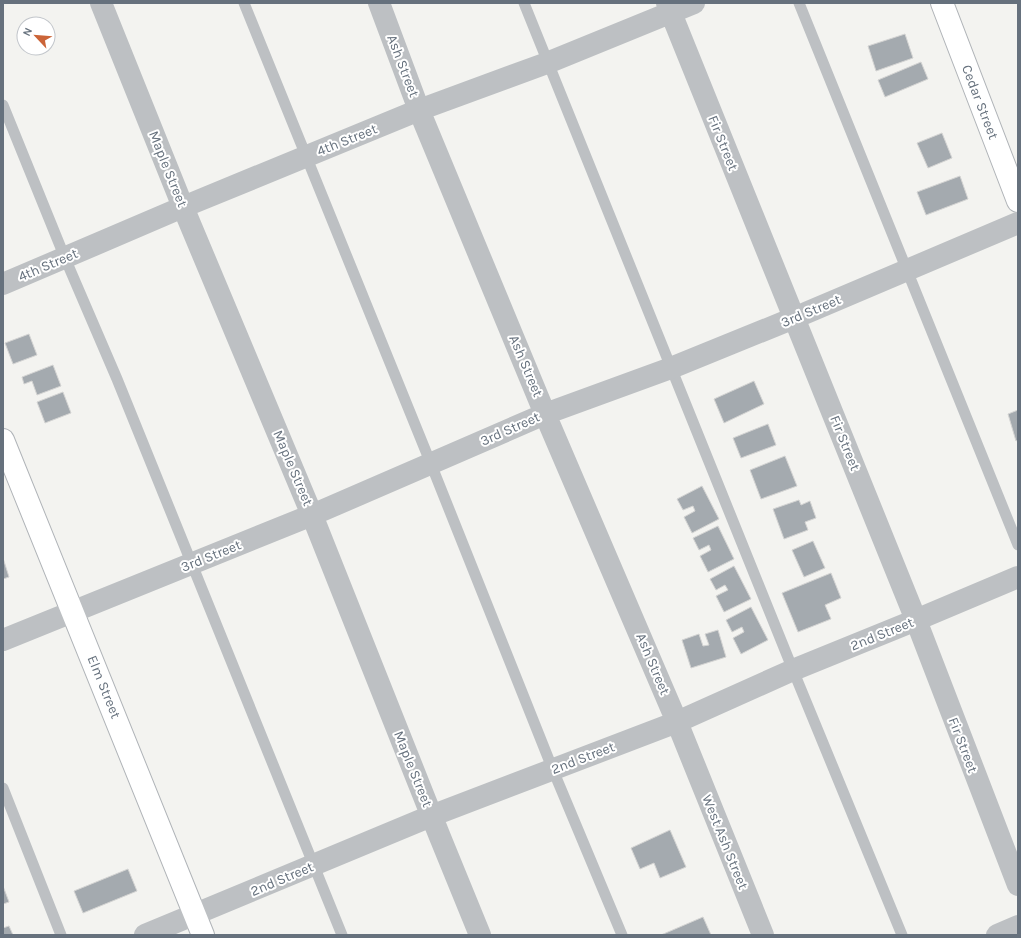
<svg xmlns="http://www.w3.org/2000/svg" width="1021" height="938" viewBox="0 0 1021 938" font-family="Karla,sans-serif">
	<rect width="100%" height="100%" fill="#f3f3f0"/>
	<path fill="#a4aaaf" stroke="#d4d4d3" d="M905,34L913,58L876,71L868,46Z
		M921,62L928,79L885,97L878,80Z
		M942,133L952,158L928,168L917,143Z
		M960,176L968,199L926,215L917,192Z
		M29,334L37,355L13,364L5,343Z
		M53,365L61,386L37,395L32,381L24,384L22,377Z
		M754,381L764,404L724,423L714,399Z
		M63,392L71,413L45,423L37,402Z
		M1018,410V440L1016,441L1008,414Z
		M768,424L776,445L741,458L733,438Z
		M785,456L797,486L761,499L750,470Z
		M702,486L719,519L692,533L684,517L695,511L693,506L683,510L677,499Z
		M799,500L801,505L810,501L816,518L805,522L808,530L784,539L773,509Z
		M718,526L734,559L708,572L700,556L711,550L709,545L699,550L693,538Z
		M813,541L825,568L804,577L792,550Z
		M3,558L9,577L3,579Z
		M734,566L751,599L724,612L716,596L728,590L725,585L716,590L710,579Z
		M831,573L841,598L825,605L831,619L798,632L782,593Z
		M751,607L768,640L741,654L733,638L744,632L742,627L732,632L726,620Z
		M718,630L726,657L691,668L682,640L699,634L703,646L709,645L705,634Z
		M670,830L686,867L660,878L654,863L640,869L631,848Z
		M128,869L137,891L83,913L74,891Z
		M3,886L9,902L3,904Z
		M703,917L711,935H661Z
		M9,926L13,935H3V928Z"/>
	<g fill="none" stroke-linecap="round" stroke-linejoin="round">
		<g stroke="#b0b4b8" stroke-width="24">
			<path id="secondary" d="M942,3L1018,201
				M3,440L203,935"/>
		</g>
		<path stroke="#bdc0c3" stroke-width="11" d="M244,3L431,464L553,770L622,935
			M524,3L793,670L902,935
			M799,3L1018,545
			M3,105L65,258L117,379L342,935
			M3,788L61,935"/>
		<path stroke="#bdc0c3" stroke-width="22" d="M101,3L183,207L312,515L440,837L480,935
			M379,3L419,110L545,414L677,722L763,935
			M667,3L916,620L1018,885
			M3,284L183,207L419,110L547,63L694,3
			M3,640L312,515L545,414L671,368L794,318L1018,223
			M145,935L431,816L677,722L793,670L916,620L1018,577
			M997,935L1018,926"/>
		<use href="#secondary" stroke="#fff" stroke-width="22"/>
	</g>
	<g text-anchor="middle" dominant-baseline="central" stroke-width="4" stroke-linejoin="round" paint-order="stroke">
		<g font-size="14" fill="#66717d" stroke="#fff">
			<text transform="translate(403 66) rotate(69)">Ash Street</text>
			<text transform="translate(980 102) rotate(69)">Cedar Street</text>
			<text transform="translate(347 140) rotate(-22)">4th Street</text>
			<text transform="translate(723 143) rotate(68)">Fir Street</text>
			<text transform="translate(168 169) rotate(68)">Maple Street</text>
			<text transform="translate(48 265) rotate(-23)">4th Street</text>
			<text transform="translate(811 311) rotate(-23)">3rd Street</text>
			<text transform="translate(526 366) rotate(67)">Ash Street</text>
			<text transform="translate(510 429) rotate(-24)">3rd Street</text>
			<text transform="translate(845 443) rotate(68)">Fir Street</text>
			<text transform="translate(293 468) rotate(67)">Maple Street</text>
			<text transform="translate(211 556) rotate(-22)">3rd Street</text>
			<text transform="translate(882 634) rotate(-22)">2nd Street</text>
			<text transform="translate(653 664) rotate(67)">Ash Street</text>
			<text transform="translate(104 687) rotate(68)">Elm Street</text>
			<text transform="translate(963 745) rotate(69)">Fir Street</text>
			<text transform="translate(583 758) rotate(-21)">2nd Street</text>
			<text transform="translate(413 769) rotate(68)">Maple Street</text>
			<text transform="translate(725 842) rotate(68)">West Ash Street</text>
			<text transform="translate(282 879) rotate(-23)">2nd Street</text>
		</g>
	</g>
	<rect width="1021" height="938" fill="none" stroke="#66717d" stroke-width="8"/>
	<g transform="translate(36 36) rotate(296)"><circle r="19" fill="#ffffff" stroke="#c2c6cb"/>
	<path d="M0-3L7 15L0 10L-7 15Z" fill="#cb6438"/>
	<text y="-6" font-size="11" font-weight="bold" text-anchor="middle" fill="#66717d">N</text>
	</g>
</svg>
